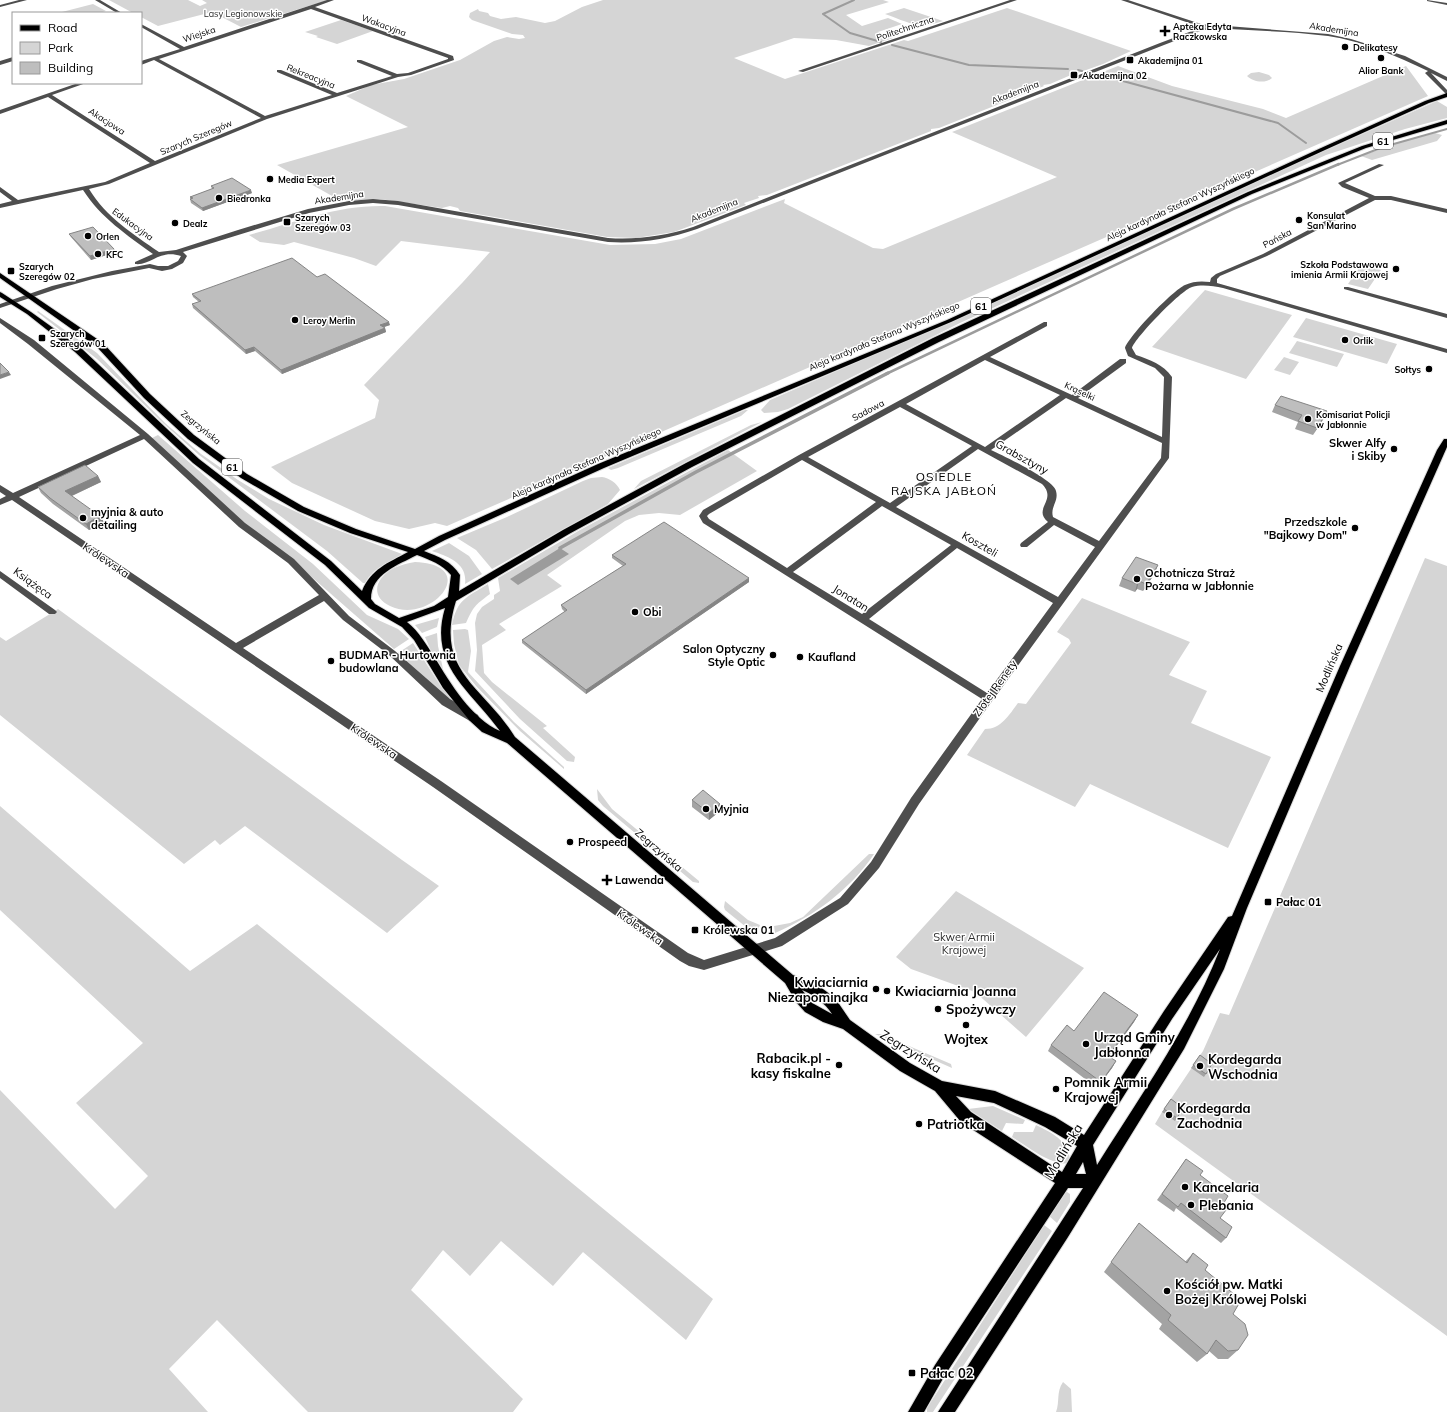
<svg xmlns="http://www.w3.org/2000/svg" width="1447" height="1412" viewBox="0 0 1447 1412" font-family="Mulish,sans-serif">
	<rect width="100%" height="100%" fill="#fff"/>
	<path fill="#d5d5d5" d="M109,0H188L200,6L207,3L202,0H328L241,27L212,12L158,26L141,17V13H133Z
		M603,0H883L889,2L846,15L862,26L888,18L902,24L878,32L893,38L869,46L836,40L794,38L734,58L785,79L904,40L908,41L1007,8L1131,51L1103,64L1075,74H1069L1071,75L1050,84L1043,85L1044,86L939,128L931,129V131L767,195L758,196L759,198L744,203L746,205L674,232L636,238L607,237L460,211L458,208L450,206L442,208L380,199L341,201L277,165L408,127L346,96L371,85L404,79L460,60L494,41L507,37L519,39L525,38L523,35L512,34L472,20L469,17L470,13L478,9L479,11L488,13L490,16L501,19L516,17L545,23L555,21L582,7Z
		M93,4L106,11L99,13H58Z
		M904,8L943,21C918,30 908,22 885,14Z
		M341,20L373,31L337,44L316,37L318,36L305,32Z
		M1118,66L1172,86L1263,109L1286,118L1406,66L1428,96L447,526L435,523L409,529L375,521L292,483L271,467L375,418L379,400L364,385L463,282L490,252L401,241L376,266L354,258L294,242L284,245L260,242L249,235C296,222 336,205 385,206L610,245L655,244L681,239L785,199L784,203L873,248L883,249L1057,177L952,132Z
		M1259,72L1269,75L1272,78C1265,84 1253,82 1247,76L1251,73Z
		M1437,101L1447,107V118L1405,129L1326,155L960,323L788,409L778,412L764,413L761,410L770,400L954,320L1261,179Z
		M1435,133L1442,135L1437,141L1372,160L1361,156L1401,142Z
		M1361,265L1381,270L1368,289L1348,284Z
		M1205,290L1292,315L1246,379L1152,347Z
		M38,311L97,353L165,423L201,454L238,480L269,499L324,525L402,554C388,563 374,567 365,583H363L327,551L199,455L164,424L97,359L37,312Z
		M1306,318L1397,344L1387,364L1293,337Z
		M1297,341L1344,354L1337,367L1289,353Z
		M1284,357L1299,362L1290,375L1274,370Z
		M745,410H748L741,416L618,468L611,470L608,468Z
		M762,422L634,489L641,481L751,425Z
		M158,435L245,511L313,564L367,615L398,629L409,639L394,649L307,573L229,511L150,439Z
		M728,450L757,471L680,515L659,513L639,515L625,521L547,575L562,586L499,624L506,630L482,645L484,673L492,682L547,726L543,728L575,757L574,762L567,761L520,719L475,671L477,650L475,623L477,614L482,607L494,599V595L500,591L498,578L580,530Z
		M602,477C609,478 617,483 620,490L608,504L492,569L476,550L457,538L507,517L583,481L591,478Z
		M449,543L469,556L482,574L465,584C468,563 447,556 432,551Z
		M1425,558L1447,566V1336L1155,1124L1162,1112L1203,1051L1220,1013L1229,1015Z
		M415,562C483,565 430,626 390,606C369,596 376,577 394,568C401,565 408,563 415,562Z
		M488,584L490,594C474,606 474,606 466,623L452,625C457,599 467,597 488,584Z
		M1082,598L1190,642L1169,675L1207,691L1191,723L1271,757L1228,848L1090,784L1075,807L967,755L985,729C1001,729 1009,715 1018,703L1026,704L1071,643L1069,639L1057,632Z
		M58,609L402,860L439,886L387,933L245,826L220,845L215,840L184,864L0,715V637L6,641Z
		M439,618L437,627L422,633L415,625Z
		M465,629L468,630L471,651L468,672L514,722L564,767V769L520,731L476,686L459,665L454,644L453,630Z
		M437,633L438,646L443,669L432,653L425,637Z
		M413,643L440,685L452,699L451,700L413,669L398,653Z
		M597,789L612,809L699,881V883L693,882L603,806L598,800Z
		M0,806L190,971L257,924L713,1299L686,1340L583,1252L553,1286L501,1241L470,1276L443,1250L411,1290L523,1399L513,1412H308L217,1320L169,1369L208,1412H0V1090L115,1209L148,1176L76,1103L143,1043L0,910Z
		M869,854H874C850,890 814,916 775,933L774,926L790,923L803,917Z
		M956,891L1084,968L1026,1037L975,992L911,969L896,957Z
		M725,901L748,920L760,925L757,932L746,927L725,910L724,907Z
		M875,1034H881L951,1064L952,1068Z
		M993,1106L1025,1120L1023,1124L1006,1123L1002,1131L968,1109Z
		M1036,1125C1050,1132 1064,1138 1069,1154C1070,1159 1070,1160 1068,1163C1053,1167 1025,1145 1012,1137L1014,1132H1033Z
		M1067,1192L1070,1194V1202L1057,1223L1049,1216L1064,1193Z
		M1044,1225L1052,1231L933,1412H927V1408Z
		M1063,1382L1071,1389L1072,1412H1056C1060,1402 1056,1392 1063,1382Z"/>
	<path fill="#9c9c9c" d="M560,548L569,554L518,585L510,579Z"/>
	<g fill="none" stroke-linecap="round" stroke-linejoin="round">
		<path stroke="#9c9c9c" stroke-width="2" d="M854,0L823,14L850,33L881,42
			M892,45L969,65L1068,69
			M1078,70L1082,71
			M1097,74L1278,123L1306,143
			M1337,165L1383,147L1447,129"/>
		<path stroke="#9c9c9c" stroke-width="2.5" d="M886,374L1233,209L1339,164"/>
		<path stroke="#9c9c9c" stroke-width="3.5" d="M560,548L696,472L888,373"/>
		<g stroke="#dbdbdb" stroke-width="2">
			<path id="major" d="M1447,93V97L1429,103L1325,150L951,322L604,468L445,540L424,551C439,557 451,561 460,575L459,591L563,530L686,463L933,338L1248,192L1362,146L1447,120V124L1366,148L1252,194L939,342L692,467L569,534L456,601C434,672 484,686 515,737L793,975L819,986L835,998L850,1020L910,1063L942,1081L995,1091L1055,1117L1084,1135L1164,1011L1228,917L1232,916L1340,666L1437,450L1444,439H1447V447L1350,666L1247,908L1224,969L1184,1049L1068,1237L955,1412H938L1083,1188H1068L945,1375L924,1412H908L935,1365L1055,1183L961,1122L935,1091L900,1071L843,1029L823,1022L805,1012L796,1002L785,983L507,743L482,732L470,721L443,688L414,640L402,627L369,608L325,565L193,463L75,352L27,314L0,297V292L2,293L31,312L81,348L199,459L331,561L362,591C371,569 388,563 408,552L350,533L298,511L241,478L188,439L144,398L97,347L0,278V273L103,343L150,394L194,435L247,474L304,507L356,529L415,549L439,536L598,464L947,320L1321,148L1425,101ZM417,555C430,560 442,564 451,575L448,597L434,606L399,618L375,604L371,599C371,574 398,565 417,555ZM445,608C428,665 470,690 500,731C472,719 450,683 435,658C427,646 419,631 407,622ZM1220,949C1190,1026 1141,1095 1097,1165L1093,1145L1172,1019ZM802,990C814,995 825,1003 832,1014L814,1004ZM956,1096L994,1103L1045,1127L1077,1146L1062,1172L971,1112ZM1083,1162L1086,1174H1076Z"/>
		</g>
		<path fill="#4e4e4e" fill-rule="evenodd" d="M19,0H27L0,7V5Z
			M95,0H100L122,13H117Z
			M327,0H334L315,7L453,56L454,60L411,75L398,77L267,119L109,184L89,189C106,217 133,234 159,252L176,250L238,230L308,209L349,201L373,199L398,201L608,238C637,240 665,236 693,227L1160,43L1200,28L1209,27L1198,26L1121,0H1128L1201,24L1328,34L1351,39L1405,56L1447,77V81L1431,73L1447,90V95L1425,73L1428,71C1397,56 1362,41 1328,36C1290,31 1252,31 1215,28L1209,30H1203L1164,45L697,229C668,239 639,244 608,242L398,205L373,203L349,205L309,213L183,252L187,256L183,263L172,269L162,271L149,268L93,279L57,289L0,308V304L52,286L112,271L150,264L158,266H168L178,261L181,256C159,249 151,266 135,264V262L153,254C127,235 101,218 83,190L0,208V204L12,201L0,192V187L18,200L105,182L150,163L48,97L0,114V110L78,83H86L52,95L155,161L261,118L154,60L141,65V61L180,49L141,27V24L184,47ZM311,9L448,58V59L408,73L397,74L361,60H357V62L392,76L337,93L281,70H277V72L332,95L265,116L159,59Z
			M1010,0H1017L803,72L798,71Z
			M1427,0L1447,3V5L1427,1Z
			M13,57V61L0,65V61Z
			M1379,164L1384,165L1345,183L1375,196H1391L1447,209V213L1391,200H1375L1267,256L1220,276L1217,279V283L1447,349V353L1223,288C1213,286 1202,284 1192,287C1181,290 1135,338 1132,348L1136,355C1150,360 1163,364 1172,377L1169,458L982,715L919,804L879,868L848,904L782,946L704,970L689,966L680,961L433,787L12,500L0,505V499L6,496L0,492V485L13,493L140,435L28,344L0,323V318L34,340L148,434L245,523L294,559L349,616L395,651L450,699L478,715L479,718L478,721H470L442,705L389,655L343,620L324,601L243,648L441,781L688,953L704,960L775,938L840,898L871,862L911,798L982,699L703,523L699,516L703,510L799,455L1044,322H1047V326L990,357L1072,395L1120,359H1126V363L1078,398L1162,437L1164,377L1155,368L1128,356L1125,348C1129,336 1173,290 1185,285C1193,281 1202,281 1210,282L1211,278L1216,274L1263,254L1369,198L1342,187L1338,183ZM985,360L1060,395L985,447L906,404ZM1066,398L1162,443L1161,458L1099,541L1053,517C1050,507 1059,501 1056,491C1054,480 1004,456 991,450ZM900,407L972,446L890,503L808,457ZM144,439L239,527L288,563L319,595L236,643L19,497ZM978,449L1042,484C1058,500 1032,509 1048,522L1021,543L1020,545L1021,547H1027L1054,525L1095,547L1058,597L896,507ZM802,460L876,502L787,568L709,519L707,516L709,514ZM882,506L951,545L862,614L793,572ZM957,548L1053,603L987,693L869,619Z
			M1344,287H1348L1447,314V318L1344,289Z
			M0,571L55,610L57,612L55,614H49L0,578Z"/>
		<use href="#major" fill="#000" fill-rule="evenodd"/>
	</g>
	<path fill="#a3a3a3" d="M211,186L252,193L203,211L191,203L190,199H191L190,197L212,189Z
		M69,234L114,249L116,252L91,260L71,237Z
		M317,277L390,325L384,327L385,328L386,332L282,374L255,351L246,354L193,308L192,304L199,302L193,297L192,294Z
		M1275,405L1324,418L1313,435L1295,429L1298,422L1272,412Z
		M98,476L101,482L72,496L104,522L89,530L53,504L41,493L38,487Z
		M612,555L749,578V582L586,694L522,643V640L565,612L562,609L561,605L623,566L612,558Z
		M1155,573L1143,591L1137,589L1135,592L1119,586L1122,578Z
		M692,800L720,804V811L709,820L692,807Z
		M1138,1015L1134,1022L1109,1056L1116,1061L1112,1068L1097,1088L1048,1051L1051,1045L1074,1031Z
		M1200,1055L1212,1064L1204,1077L1191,1068Z
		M1171,1099L1183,1108L1175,1121L1162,1112Z
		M1186,1159L1200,1175L1222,1206L1220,1218L1226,1238L1221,1243L1176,1208L1174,1212L1157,1200Z
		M1139,1223L1185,1262L1193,1253L1205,1270L1233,1314L1238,1350L1228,1359H1218L1209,1351L1207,1354L1197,1362L1159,1329L1162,1324L1104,1272Z"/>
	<path fill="#858585" d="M251,190L252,193L203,211L202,208Z
		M114,249L116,252L91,260L90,256Z
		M389,322L390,325L381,328L380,325Z
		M385,328L386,332L282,374L281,370Z
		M254,347L255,351L246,354L245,350Z
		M9,372L11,375L0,379V375Z
		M1327,411L1324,418L1313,435L1317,428Z
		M98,476L101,482L69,497L65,491Z
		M100,516L104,522L89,530L86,524Z
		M1158,565L1155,573L1143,591L1146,584Z
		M749,578V582L586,694V690Z
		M1139,581L1137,589L1135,592L1137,584Z
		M720,804V811L709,820V813Z
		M1138,1015L1134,1022L1105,1062L1108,1056Z
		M1116,1061L1112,1068L1097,1088L1101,1082Z"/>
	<path fill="#bebebe" stroke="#858585" d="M232,178L251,190L202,208L190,199L193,198L190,197L214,188L211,186Z
		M93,227L114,249L90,256L69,234Z
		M292,258L317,277L325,274L389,322L380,325L385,328L281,370L254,347L245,350L192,304L201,301L192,294Z
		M0,363L9,372L0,375Z
		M1281,396L1327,411L1317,428L1298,421L1302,415L1275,405Z
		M85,465L98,476L65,491L100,516L86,524L50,498L38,487Z
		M664,522L749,578L586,690L522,640L567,610L561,605L626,564L612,555Z
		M1136,557L1158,565L1146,584L1139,581L1137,584L1122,578Z
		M703,790L720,804L709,813L692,800Z
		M1104,992L1138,1015L1108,1056L1116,1061L1101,1082L1051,1045L1067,1025L1074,1031Z
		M1200,1055L1212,1064L1206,1074L1193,1065Z
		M1171,1099L1183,1108L1177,1118L1164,1109Z
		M1186,1159L1203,1171L1200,1175L1228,1196L1222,1206L1226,1210L1220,1218L1232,1227L1226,1238L1181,1203L1178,1207L1162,1194Z
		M1139,1223L1187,1263L1193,1253L1208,1265L1205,1270L1241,1300L1233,1314L1245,1324L1248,1335L1238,1350L1228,1351L1216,1340L1207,1354L1168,1320L1171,1315L1111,1262Z"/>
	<g fill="#000" stroke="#fff" stroke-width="1.5">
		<path d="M1163 25h4v4h4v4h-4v4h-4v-4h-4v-4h4z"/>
		<circle cx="1345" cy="47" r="4"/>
		<circle cx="1381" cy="58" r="4"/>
		<rect x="1126" y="56" width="8" height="8" rx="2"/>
		<rect x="1070" y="71" width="8" height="8" rx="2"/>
		<circle cx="270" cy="179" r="4"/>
		<circle cx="219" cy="198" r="4"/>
		<circle cx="1299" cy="220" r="4"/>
		<rect x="283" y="218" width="8" height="8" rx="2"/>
		<circle cx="175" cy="223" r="4"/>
		<circle cx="88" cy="236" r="4"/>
		<circle cx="98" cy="254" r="4"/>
		<circle cx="1396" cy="269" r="4"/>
		<rect x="7" y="267" width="8" height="8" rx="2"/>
		<circle cx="295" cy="320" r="4"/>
		<rect x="38" y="334" width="8" height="8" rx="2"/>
		<circle cx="1345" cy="340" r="4"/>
		<circle cx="1429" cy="369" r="4"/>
		<circle cx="1308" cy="419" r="4"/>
		<circle cx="1394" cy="449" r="4"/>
		<circle cx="83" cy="518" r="4"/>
		<circle cx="1355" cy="528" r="4"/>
		<circle cx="1137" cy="579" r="4"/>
		<circle cx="635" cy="612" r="4"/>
		<circle cx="773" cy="655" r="4"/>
		<circle cx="800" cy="657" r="4"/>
		<circle cx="331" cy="661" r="4"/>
		<circle cx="706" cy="809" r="4"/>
		<circle cx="570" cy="842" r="4"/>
		<path d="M605 874h4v4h4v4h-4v4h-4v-4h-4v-4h4z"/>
		<rect x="1264" y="898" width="8" height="8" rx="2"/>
		<rect x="691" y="926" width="8" height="8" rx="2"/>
		<circle cx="876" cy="989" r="4"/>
		<circle cx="887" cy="991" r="4"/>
		<circle cx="938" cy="1009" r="4"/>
		<circle cx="966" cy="1025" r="4"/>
		<circle cx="1086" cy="1044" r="4"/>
		<circle cx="839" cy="1065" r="4"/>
		<circle cx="1200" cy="1066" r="4"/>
		<circle cx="1056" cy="1089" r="4"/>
		<circle cx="1169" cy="1115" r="4"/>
		<circle cx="919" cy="1124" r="4"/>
		<circle cx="1185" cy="1187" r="4"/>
		<circle cx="1191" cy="1205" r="4"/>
		<circle cx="1167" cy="1291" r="4"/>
		<rect x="908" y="1369" width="8" height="8" rx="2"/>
	</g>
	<g text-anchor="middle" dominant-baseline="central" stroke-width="3" stroke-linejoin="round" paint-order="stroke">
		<g font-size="9" fill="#2c2c2c" stroke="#fff">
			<text x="243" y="13">Lasy Legionowskie</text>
		</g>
		<g font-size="9" fill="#000" stroke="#fff">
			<text transform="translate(384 25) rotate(20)">Wakacyjna</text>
			<text transform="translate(905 28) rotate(-19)">Politechniczna</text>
			<text transform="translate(1334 29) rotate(9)">Akademijna</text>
			<text transform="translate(199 34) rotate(-18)">Wiejska</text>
			<text transform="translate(311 76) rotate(22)">Rekreacyjna</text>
			<text transform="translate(1015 92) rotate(-21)">Akademijna</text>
			<text transform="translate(107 121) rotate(33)">Akacjowa</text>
			<text transform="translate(196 137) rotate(-23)">Szarych Szeregów</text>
			<text transform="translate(339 197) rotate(-9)">Akademijna</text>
			<text transform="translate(1180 204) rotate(-25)">Aleja kardynała Stefana Wyszyńskiego</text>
			<text transform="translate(714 210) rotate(-22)">Akademijna</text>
			<text transform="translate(133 224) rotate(36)">Edukacyjna</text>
			<text transform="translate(1277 238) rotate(-28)">Pańska</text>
			<text transform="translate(884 336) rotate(-23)">Aleja kardynała Stefana Wyszyńskiego</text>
			<text transform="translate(1080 391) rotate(25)">Krąselki</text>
			<text transform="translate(868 410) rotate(-28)">Sadowa</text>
			<text transform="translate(201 427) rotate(39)">Zegrzyńska</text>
			<text transform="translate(586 463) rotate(-24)">Aleja kardynała Stefana Wyszyńskiego</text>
		</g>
		<g font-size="9" font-weight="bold" fill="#000" stroke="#fff" text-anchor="start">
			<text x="1173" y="26">Apteka Edyta<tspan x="1173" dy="10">Raczkowska</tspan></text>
			<text x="1353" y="47">Delikatesy</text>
			<text x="1138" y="60">Akademijna 01</text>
			<text x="1381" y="70" text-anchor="middle">Alior Bank</text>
			<text x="1082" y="75">Akademijna 02</text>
			<text x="278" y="179">Media Expert</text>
			<text x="227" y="198">Biedronka</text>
			<text x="1307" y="215">Konsulat<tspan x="1307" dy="10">San Marino</tspan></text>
			<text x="295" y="217">Szarych<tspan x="295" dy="10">Szeregów 03</tspan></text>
			<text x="183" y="223">Dealz</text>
			<text x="96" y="236">Orlen</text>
			<text x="106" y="254">KFC</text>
			<text x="1388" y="264" text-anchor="end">Szkoła Podstawowa<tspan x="1388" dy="10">imienia Armii Krajowej</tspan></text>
			<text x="19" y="266">Szarych<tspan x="19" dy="10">Szeregów 02</tspan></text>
			<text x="303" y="320">Leroy Merlin</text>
			<text x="50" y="333">Szarych<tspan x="50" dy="10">Szeregów 01</tspan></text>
			<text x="1353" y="340">Orlik</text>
			<text x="1421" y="369" text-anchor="end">Sołtys</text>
			<text x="1316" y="414">Komisariat Policji<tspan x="1316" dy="10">w Jabłonnie</tspan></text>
		</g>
		<g fill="#fff" stroke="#4c4c4c" stroke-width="1">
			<rect x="1373" y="133" width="20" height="16" rx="3"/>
			<rect x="971" y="298" width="20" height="16" rx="3"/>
			<rect x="222" y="459" width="20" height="16" rx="3"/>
		</g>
		<g font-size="10" font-weight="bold" fill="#000">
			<text x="1383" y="141">61</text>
			<text x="981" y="306">61</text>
			<text x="232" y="467">61</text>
		</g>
		<g font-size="11" font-weight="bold" fill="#000" stroke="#fff" text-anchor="start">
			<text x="1386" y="443" text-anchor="end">Skwer Alfy<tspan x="1386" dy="13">i Skiby</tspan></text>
			<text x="91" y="512">myjnia &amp; auto<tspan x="91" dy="13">detailing</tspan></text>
			<text x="1347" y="522" text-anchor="end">Przedszkole<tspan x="1347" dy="13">"Bajkowy Dom"</tspan></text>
			<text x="1145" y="573">Ochotnicza Straż<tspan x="1145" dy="13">Pożarna w Jabłonnie</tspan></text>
			<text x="643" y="612">Obi</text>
			<text x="765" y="649" text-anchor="end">Salon Optyczny<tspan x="765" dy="13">Style Optic</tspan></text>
			<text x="339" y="655">BUDMAR - Hurtownia<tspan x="339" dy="13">budowlana</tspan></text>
			<text x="808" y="657">Kaufland</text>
			<text x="714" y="809">Myjnia</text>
			<text x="578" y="842">Prospeed</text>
			<text x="615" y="880">Lawenda</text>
			<text x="1276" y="902">Pałac 01</text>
			<text x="703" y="930">Królewska 01</text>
		</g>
		<g font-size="11" fill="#000" stroke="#fff">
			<text transform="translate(1022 457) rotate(29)">Grabsztyny</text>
			<text transform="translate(980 544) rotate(30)">Koszteli</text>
			<text transform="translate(106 560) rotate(34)">Królewska</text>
			<text transform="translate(33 583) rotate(36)">Książęca</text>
			<text transform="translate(851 598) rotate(32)">Jonatan</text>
			<text transform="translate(1329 668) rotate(-67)">Modlińska</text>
			<text transform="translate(995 688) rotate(-54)">Złotej Renety</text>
			<text transform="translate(374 741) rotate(34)">Królewska</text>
			<text transform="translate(659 850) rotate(41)">Zegrzyńska</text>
			<text transform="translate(640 927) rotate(35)">Królewska</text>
		</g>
		<g font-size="11" fill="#2c2c2c" stroke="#fff">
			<text x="964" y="937">Skwer Armii<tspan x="964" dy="13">Krajowej</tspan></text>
		</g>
		<g font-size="12" letter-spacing="1" fill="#000" stroke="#fff">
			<text x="944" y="476">OSIEDLE<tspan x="944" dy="14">RAJSKA JABŁOŃ</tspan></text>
		</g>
		<g font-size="13" font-weight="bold" fill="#000" stroke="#fff" text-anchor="start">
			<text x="868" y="982" text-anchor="end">Kwiaciarnia<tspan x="868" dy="15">Niezapominajka</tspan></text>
			<text x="895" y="991">Kwiaciarnia Joanna</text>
			<text x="946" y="1009">Spożywczy</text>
			<text x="1094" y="1037">Urząd Gminy<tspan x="1094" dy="15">Jabłonna</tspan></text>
			<text x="966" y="1039" text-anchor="middle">Wojtex</text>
			<text x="831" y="1058" text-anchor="end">Rabacik.pl -<tspan x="831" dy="15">kasy fiskalne</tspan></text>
			<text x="1208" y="1059">Kordegarda<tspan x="1208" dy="15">Wschodnia</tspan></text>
			<text x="1064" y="1082">Pomnik Armii<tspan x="1064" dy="15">Krajowej</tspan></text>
			<text x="1177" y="1108">Kordegarda<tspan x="1177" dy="15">Zachodnia</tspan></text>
			<text x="927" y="1124">Patriotka</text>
			<text x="1193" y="1187">Kancelaria</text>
			<text x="1199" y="1205">Plebania</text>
			<text x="1175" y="1284">Kościół pw. Matki<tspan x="1175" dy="15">Bożej Królowej Polski</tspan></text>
			<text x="920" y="1373">Pałac 02</text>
		</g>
		<g font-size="13" fill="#000" stroke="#fff">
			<text transform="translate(911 1051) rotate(32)">Zegrzyńska</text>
			<text transform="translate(1063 1151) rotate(-59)">Modlińska</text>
		</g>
	</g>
	<rect x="12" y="12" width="130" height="72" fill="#ffffff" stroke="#999999"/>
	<rect x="20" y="25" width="20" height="6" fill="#000000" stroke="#999999"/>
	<text x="48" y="32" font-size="12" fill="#000000">Road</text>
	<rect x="20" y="42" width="20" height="12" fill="#d5d5d5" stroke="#999999"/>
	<text x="48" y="52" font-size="12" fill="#000000">Park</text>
	<rect x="20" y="62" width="20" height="12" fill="#bebebe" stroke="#999999"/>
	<text x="48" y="72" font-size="12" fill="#000000">Building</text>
</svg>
